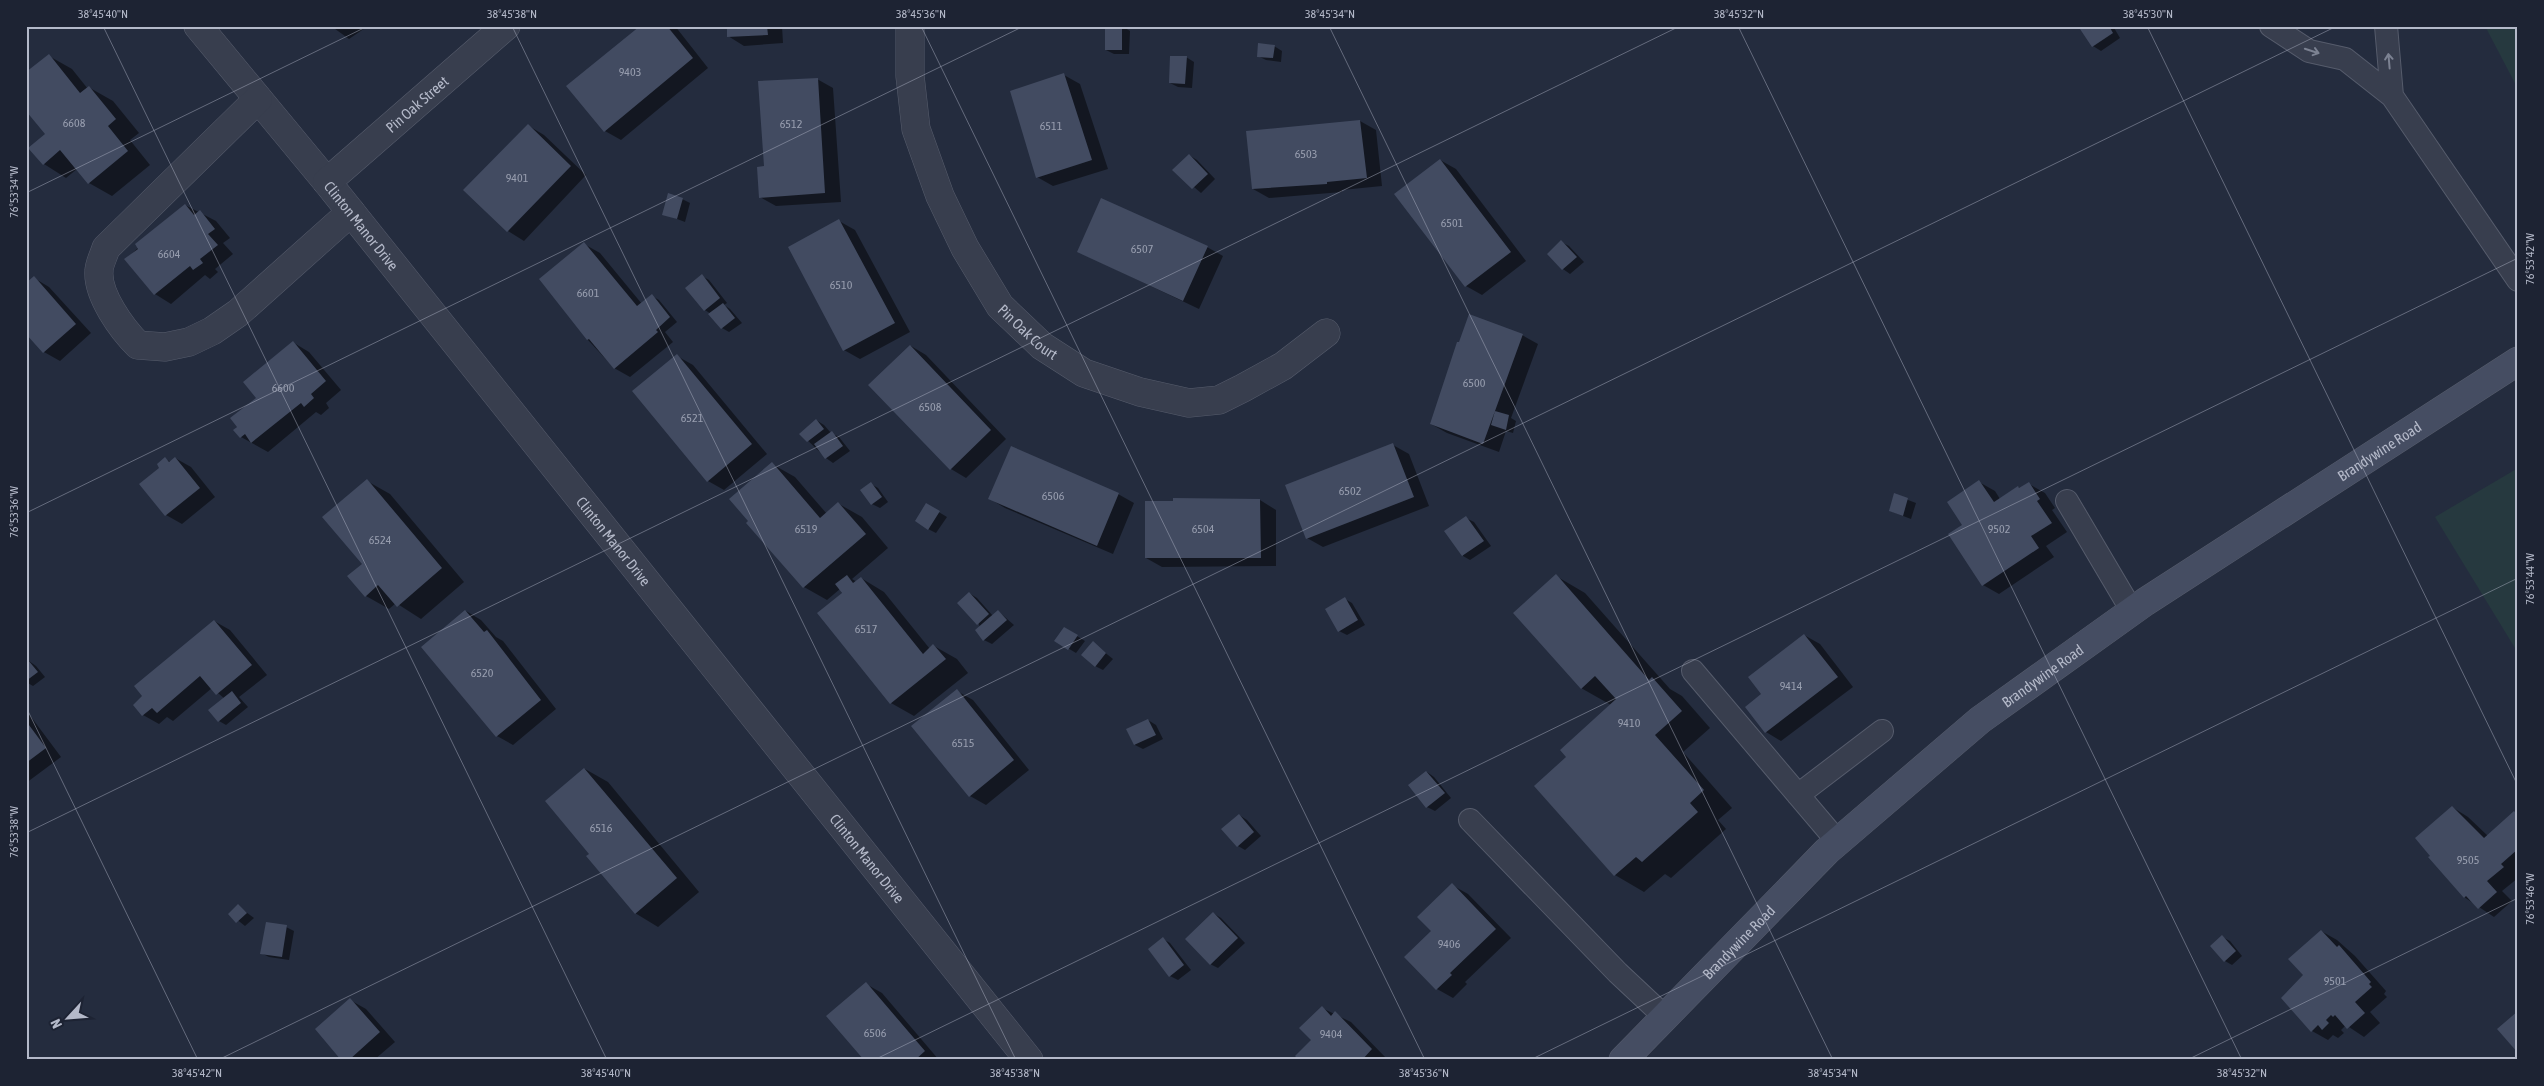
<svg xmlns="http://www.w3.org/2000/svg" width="2544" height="1086" viewBox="0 0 2544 1086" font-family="'Asap Condensed',sans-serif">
	<rect width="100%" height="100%" fill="#242c3e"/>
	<path fill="#26393f" d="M2485,26H2518V89Z
		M2518,468V653L2435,517Z"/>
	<path fill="#0007" d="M331,26H368L349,39Z
		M642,26H675L708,68L621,140L605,131Z
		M728,26H782L783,43L744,46L728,36Z
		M1106,26H1122L1130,31L1129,54H1114L1106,50Z
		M2080,26H2113L2120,38L2101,51L2093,46Z
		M1274,46L1282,51L1281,62L1266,60L1258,56Z
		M49,56L72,69L88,89L90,88L113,101L139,133L130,140L150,165L112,196L89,183L77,169L66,178L44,164L47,134Z
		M1186,57L1194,62L1192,88L1178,87L1170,83Z
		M1064,75L1080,84L1108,169L1053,186L1037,177Z
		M817,79L833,88L841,202L776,206L760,197Z
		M1360,121L1376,130L1382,186L1342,190V192L1269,198L1253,189L1247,132Z
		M529,126L544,135L586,175L524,241L508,231L465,190Z
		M1189,155L1197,160L1215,179L1201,193L1174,170Z
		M1440,160L1456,169L1526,261L1482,295L1466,286Z
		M682,199L690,203L685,222L664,214Z
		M185,205L216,221L230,238L223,243L233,254L215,269L218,272L210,279L205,275L171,304L155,294L126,259Z
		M839,221L855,230L910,332L860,359L844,350Z
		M1561,242L1569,246L1584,262L1570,274L1563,269Z
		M584,244L600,253L642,304L652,296L659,300L677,322L665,332L673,342L630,377L614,368L588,340L541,279Z
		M1207,247L1223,256L1199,309L1079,252Z
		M702,276L709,280L727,303L724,305L730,309L742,323L729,332L722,328L711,314L705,310Z
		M34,278L49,287L91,333L60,361L44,352Z
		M1522,335L1538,344L1511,418L1516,421L1513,433L1506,431L1499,452L1447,433L1431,424Z
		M294,343L309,352L341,390L326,403L329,408L321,415L316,412L268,452L241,437L235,430Z
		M911,346L926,355L1006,439L966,478L951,469Z
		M677,356L693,365L767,454L724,490L708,481Z
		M816,420L824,425L831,433L839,437L850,451L833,463L826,458L801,434Z
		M1393,445L1409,454L1429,506L1323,547L1307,538Z
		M175,458L191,467L215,497L182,524L166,515L161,468L165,459L171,462Z
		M772,464L795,477L827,514L839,504L862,517L888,548L852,579L857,582L861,578L884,592L930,649L934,646L957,659L968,673L914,716L891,703L840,589L827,600L804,587Z
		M367,481L390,494L464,582L421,619L396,603L389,609L366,596L364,564Z
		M1979,482L1995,491L2000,499L2018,487L2021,489L2029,484L2045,493L2055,508L2052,510L2067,532L2046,546L2054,557L1999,594L1983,585L1964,525Z
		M871,484L878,488L888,502L880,508L872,504Z
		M1118,494L1134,503L1113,554L1005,508L990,499Z
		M1895,495L1916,503L1911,519L1890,511Z
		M1260,500L1276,510V566L1162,567L1146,558Z
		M927,505L947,517L936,533L928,529Z
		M1466,518L1474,522L1491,546L1470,560L1463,556Z
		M1556,576L1585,593L1670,689L1682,696L1710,728L1683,752L1732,808L1718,820L1726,829L1671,878L1665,874L1644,892L1615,875L1536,786L1568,757L1611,705L1581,688Z
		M969,593L977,598L993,616L998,611L1014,625L992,644L984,640Z
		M1345,599L1352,603L1365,625L1347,635L1339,631Z
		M466,611L481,620L496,637L503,641L556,709L513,745L497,736Z
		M214,621L230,630L267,675L239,697L248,707L226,725L219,721L225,699L212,688L173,721L167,717L159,724L143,715Z
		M1064,628L1085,641L1076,653L1056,641Z
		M1804,635L1820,644L1853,687L1781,741L1766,732L1763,695Z
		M1093,643L1113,659L1103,670L1095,666Z
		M29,661L36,666L45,677L33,686L26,682V663Z
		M957,691L973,700L1029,770L986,805L970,796Z
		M26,710L61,757L26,783Z
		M1148,720L1156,725L1163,739L1143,749L1135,745L1128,730Z
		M585,769L608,782L699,892L658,927L635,913L591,854Z
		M1427,772L1434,777L1451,798L1435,811L1427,807Z
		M2452,807L2468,817L2488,836L2514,813L2518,815V878L2502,891L2512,901L2494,917L2464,897Z
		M1239,815L1247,820L1261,836L1245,850L1238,846Z
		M1452,885L1468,894L1511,938L1465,982L1467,984L1453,998L1437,989L1406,957L1433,931Z
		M238,906L254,918L245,926L230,914Z
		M1213,913L1221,918L1245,943L1218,968L1210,964Z
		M286,927L294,931L289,960L269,957L261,953Z
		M2321,931L2337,940L2355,956L2386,991L2384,994L2387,997L2370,1012L2380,1023L2364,1037L2346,1025L2341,1030L2344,1033L2338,1038L2333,1035L2328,1040L2312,1031L2304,976Z
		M2222,937L2230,941L2242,956L2232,965L2225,961Z
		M1163,939L1170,943L1191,970L1178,980L1170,976Z
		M866,984L882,993L939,1060H865Z
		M350,1000L366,1009L395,1042L374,1060H343Z
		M1322,1008L1351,1022L1387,1059L1300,1060L1313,1040Z"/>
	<path fill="#424b61" d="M640,26H667L693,58L604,132L566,86Z
		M727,26H767L768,35L727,37Z
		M1105,26H1122V50H1105Z
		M2078,26H2109L2113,33L2092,47Z
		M1258,43L1275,45L1273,58L1257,57Z
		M49,54L80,93L89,86L116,119L108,126L128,151L88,184L60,150L43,165L28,148L45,134L26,111V72Z
		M1170,56H1187L1185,84L1169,83Z
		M1064,73L1092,160L1036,178L1010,91Z
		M818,78L825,193L759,198L757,167L764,166L758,81Z
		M1360,120L1367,178L1327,182V184L1252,189L1246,131Z
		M528,124L571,166L507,232L463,190Z
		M1189,154L1208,174L1192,189L1172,170Z
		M1440,159L1511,252L1465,287L1394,194Z
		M668,193L683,198L677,219L662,215Z
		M1101,198L1208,246L1183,301L1077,252Z
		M185,204L194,215L200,210L215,229L208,234L218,245L200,259L203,263L193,270L190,266L154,295L124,259L138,249L135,244Z
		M839,219L895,323L843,351L788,247Z
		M1561,240L1577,257L1562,270L1547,254Z
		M584,242L637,306L652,294L670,317L656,330L658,332L614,369L589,339L587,340L539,279Z
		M702,274L720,298L704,311L685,288Z
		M34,276L76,324L43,353L26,334V283Z
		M723,303L735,318L721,329L708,314Z
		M1469,314L1523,334L1483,444L1430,424L1457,342H1459Z
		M293,341L326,381L311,394L314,398L304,407L301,403L251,443L245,434L240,438L233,430L237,427L230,418L256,398L243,382Z
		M910,345L991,430L950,470L868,385Z
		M677,354L752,444L707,482L632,391Z
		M1495,411L1509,415L1506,430L1491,425Z
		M816,419L824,429L807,442L799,434Z
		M832,431L843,446L825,459L814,444Z
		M1393,443L1414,497L1306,539L1285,485Z
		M1011,446L1119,493L1097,546L988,499Z
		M165,457L169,462L175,457L200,488L165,516L139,484L159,468L157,464Z
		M772,462L820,518L838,502L866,534L803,588L746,523L748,521L729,499Z
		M367,479L442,568L397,607L378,585L365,597L347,576L362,564L322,517Z
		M1979,480L1994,502L2018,486L2019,488L2029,482L2040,499L2037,501L2052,523L2031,536L2039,548L1982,586L1948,534L1962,525L1947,502Z
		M871,482L882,497L871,505L860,490Z
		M1894,493L1908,498L1903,516L1889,511Z
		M1173,498L1260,499L1261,558H1145V501H1173Z
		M926,503L940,511L928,530L915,521Z
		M1466,516L1484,541L1462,556L1444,531Z
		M1556,574L1649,680L1652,677L1682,711L1655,735L1704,790L1690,803L1698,812L1642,862L1636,857L1614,876L1534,786L1566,757L1560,750L1616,699L1595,676L1581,689L1513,613Z
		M847,575L853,583L861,577L923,654L933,644L946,659L890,704L817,613L842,593L835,584Z
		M969,592L989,614L977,625L957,603Z
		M1345,597L1358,620L1338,632L1325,609Z
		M465,610L484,632L487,630L541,700L496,737L421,647Z
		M998,610L1007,620L983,641L975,630Z
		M214,620L252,665L216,695L200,676L157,713L152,708L142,716L133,705L142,696L134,686Z
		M1064,627L1078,635L1068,650L1054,641Z
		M1804,634L1838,677L1765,733L1745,707L1761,694L1748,677Z
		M1093,641L1106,653L1095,667L1081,655Z
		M28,660L38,672L26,681V661Z
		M957,689L1014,760L969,797L911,726Z
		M232,691L241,703L218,722L208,710Z
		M1148,719L1156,735L1134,745L1126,729Z
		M26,721L46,748L26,763Z
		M584,768L677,878L635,914L586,856L589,854L545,801Z
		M1426,771L1445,793L1426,808L1408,785Z
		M2452,806L2484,838L2514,811L2518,816V849L2501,864L2504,867L2487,881L2497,892L2478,909L2466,896L2464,898L2428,857L2430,856L2415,838Z
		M1239,814L1254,832L1237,847L1221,829Z
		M1452,883L1496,929L1450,973L1452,975L1436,990L1404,957L1431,931L1417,917Z
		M238,904L247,913L236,923L228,914Z
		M1213,912L1238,938L1210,965L1185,939Z
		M266,922L287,925L282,957L260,954Z
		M2321,930L2337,947L2339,945L2371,982L2369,984L2372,987L2355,1002L2365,1013L2347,1029L2335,1015L2333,1017L2331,1015L2326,1020L2329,1023L2322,1030L2318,1025L2311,1032L2281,998L2303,975L2288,959Z
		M2222,935L2236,951L2224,962L2210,946Z
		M1163,937L1184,965L1169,977L1148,949Z
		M866,982L925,1051L915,1060H864L826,1016Z
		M350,998L380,1032L349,1060H341L315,1029Z
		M1322,1006L1331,1016L1335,1011L1372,1049L1362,1060H1299L1295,1056L1311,1040L1299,1028Z
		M2518,1011V1053L2497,1029Z"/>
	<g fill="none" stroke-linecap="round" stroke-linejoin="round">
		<g stroke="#565c6c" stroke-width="24">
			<path id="lane" d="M2271,26L2309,51L2345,59L2392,96L2518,280
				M2386,26L2392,96
				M2067,501L2132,611
				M1693,671L1838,842
				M1798,795L1882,731
				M1470,820L1618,973L1665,1017"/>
		</g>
		<g stroke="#565c6c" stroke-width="29">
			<g id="street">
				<path id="s1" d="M198,26L327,182L1029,1060"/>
				<path id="s2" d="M910,26V76L916,129L940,196L965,248L1000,306L1042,346L1084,373L1140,392L1189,403L1219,400L1243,388L1283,366L1326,333"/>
				<path d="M258,99L106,248C104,255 99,264 99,271C97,295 122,329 138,345L165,347L189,342L212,331L238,313L351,212"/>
				<path id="s3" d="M327,182L506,26"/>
			</g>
		</g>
		<g stroke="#565c6c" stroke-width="29">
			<g id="secondary">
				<path id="s4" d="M1623,1060L1827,851L1980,720L2145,602L2518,361"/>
			</g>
		</g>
		<use href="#lane" stroke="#383e4e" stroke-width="22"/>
		<use href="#street" stroke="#383e4e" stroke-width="28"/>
		<use href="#secondary" stroke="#454d62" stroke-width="28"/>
	</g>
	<defs><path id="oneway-shaft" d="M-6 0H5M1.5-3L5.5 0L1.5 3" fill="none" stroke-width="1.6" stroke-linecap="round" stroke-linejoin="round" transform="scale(1.25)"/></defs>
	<g stroke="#7c8292">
		<use href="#oneway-shaft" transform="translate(2312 51) rotate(18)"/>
		<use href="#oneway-shaft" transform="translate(2389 61) rotate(-95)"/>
	</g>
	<path fill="none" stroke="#b4b9c9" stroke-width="1" stroke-opacity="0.45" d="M103,26L607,1060M512,26L1016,1060M921,26L1425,1060M1329,26L1833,1060M1738,26L2242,1060M2147,26L2518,786M26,193L368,26M26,513L1024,26M26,707L198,1060M26,833L1680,26M218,1060L2337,26M874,1060L2518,258M1530,1060L2518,578M2187,1060L2518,898"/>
	<g text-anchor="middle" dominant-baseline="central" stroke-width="4.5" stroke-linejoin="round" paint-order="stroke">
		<g font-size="12" fill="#989eaf">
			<text x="630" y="72">9403</text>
			<text x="74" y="123">6608</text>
			<text x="791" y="124">6512</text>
			<text x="1051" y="126">6511</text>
			<text x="1306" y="154">6503</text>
			<text x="517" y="178">9401</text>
			<text x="1452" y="223">6501</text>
			<text x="1142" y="249">6507</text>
			<text x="169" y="254">6604</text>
			<text x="841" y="285">6510</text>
			<text x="588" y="293">6601</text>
			<text x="1474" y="383">6500</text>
			<text x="283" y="388">6600</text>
			<text x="930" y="407">6508</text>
			<text x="692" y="418">6521</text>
			<text x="1350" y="491">6502</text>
			<text x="1053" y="496">6506</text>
			<text x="806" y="529">6519</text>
			<text x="1203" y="529">6504</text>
			<text x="1999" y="529">9502</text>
			<text x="380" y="540">6524</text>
			<text x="866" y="629">6517</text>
			<text x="482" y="673">6520</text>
			<text x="1791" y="686">9414</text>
			<text x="1629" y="723">9410</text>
			<text x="963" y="743">6515</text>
			<text x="601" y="828">6516</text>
			<text x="2468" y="860">9505</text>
			<text x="1449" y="944">9406</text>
			<text x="2335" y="981">9501</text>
			<text x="875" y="1033">6506</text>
			<text x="1331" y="1034">9404</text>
		</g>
		<g font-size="15" fill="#b4b9c9" stroke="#1d2333">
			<text stroke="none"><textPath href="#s3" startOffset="119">Pin Oak Street</textPath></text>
			<text stroke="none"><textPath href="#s1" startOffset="258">Clinton Manor Drive</textPath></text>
			<text stroke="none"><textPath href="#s2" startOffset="338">Pin Oak Court</textPath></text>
			<text stroke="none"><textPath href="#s4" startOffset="975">Brandywine Road</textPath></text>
			<text stroke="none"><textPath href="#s1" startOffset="662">Clinton Manor Drive</textPath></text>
			<text stroke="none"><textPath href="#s4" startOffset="570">Brandywine Road</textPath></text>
			<text stroke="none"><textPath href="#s1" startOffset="1068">Clinton Manor Drive</textPath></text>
			<text stroke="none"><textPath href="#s4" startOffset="165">Brandywine Road</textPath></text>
		</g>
	</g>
	<rect width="2544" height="1086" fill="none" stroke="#1d2333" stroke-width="55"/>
	<g transform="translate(68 1018) rotate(244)" stroke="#1d2333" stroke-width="4" paint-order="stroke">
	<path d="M0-4L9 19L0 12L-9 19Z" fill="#b4b9c9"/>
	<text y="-8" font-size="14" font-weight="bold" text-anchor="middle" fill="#b4b9c9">N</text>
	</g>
	<rect x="28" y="28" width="2488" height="1030" fill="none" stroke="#b4b9c9" stroke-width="2"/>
	<g font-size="12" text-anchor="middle" fill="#b4b9c9">
		<text x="103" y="18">38°45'40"N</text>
		<text x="512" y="18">38°45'38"N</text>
		<text x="921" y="18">38°45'36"N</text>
		<text x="1330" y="18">38°45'34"N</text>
		<text x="1739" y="18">38°45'32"N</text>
		<text x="2148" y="18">38°45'30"N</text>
		<text transform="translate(14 192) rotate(-90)" y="4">76°53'34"W</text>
		<text transform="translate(2530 259) rotate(-90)" y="4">76°53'42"W</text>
		<text transform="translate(14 512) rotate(-90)" y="4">76°53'36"W</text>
		<text transform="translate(2530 579) rotate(-90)" y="4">76°53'44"W</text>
		<text transform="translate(14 832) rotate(-90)" y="4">76°53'38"W</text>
		<text transform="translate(2530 899) rotate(-90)" y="4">76°53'46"W</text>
		<text x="197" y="1077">38°45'42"N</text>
		<text x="606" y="1077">38°45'40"N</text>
		<text x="1015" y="1077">38°45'38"N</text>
		<text x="1424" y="1077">38°45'36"N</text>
		<text x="1833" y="1077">38°45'34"N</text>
		<text x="2242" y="1077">38°45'32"N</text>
	</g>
</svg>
